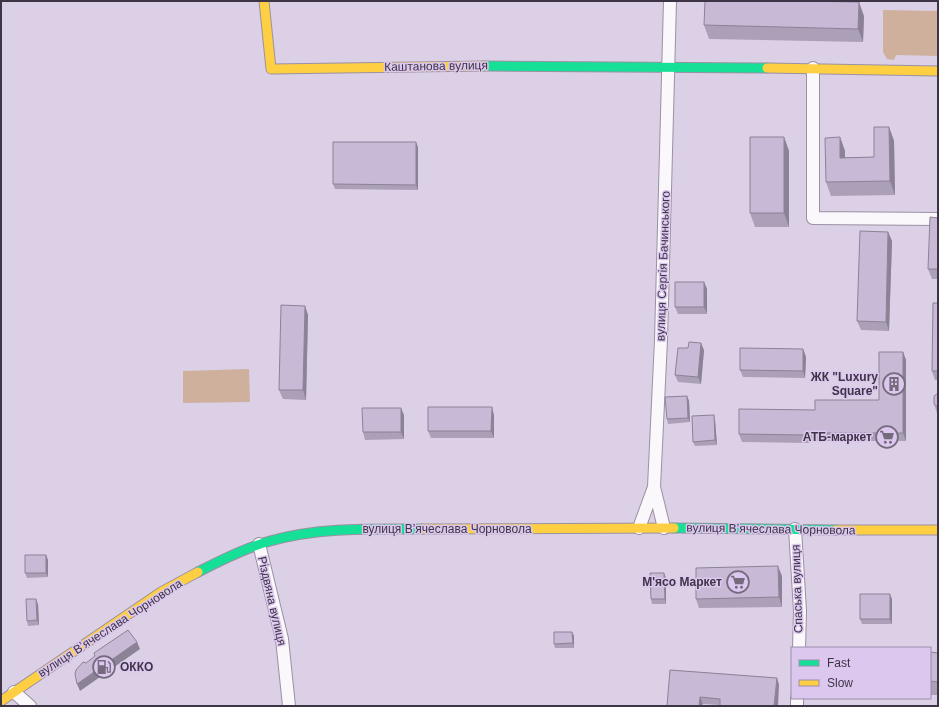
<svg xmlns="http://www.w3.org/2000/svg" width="939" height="707" viewBox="0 0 939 707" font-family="Arial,sans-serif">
	<rect width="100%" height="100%" fill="#dbd0e6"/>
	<path fill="#ceb09d" d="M883,10L938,11V56L896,55L894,60L887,59L883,52Z
		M249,369L250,402L183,403V371Z"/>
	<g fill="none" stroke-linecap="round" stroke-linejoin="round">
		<g stroke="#9a91a2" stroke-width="14">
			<path id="street" d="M813,68V218L938,219
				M654,487L664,528
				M639,528L654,487L661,340L670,1
				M795,529L800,611L799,648
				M259,544L282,639L289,706
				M14,692L30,706
				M797,706V698"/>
		</g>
		<g stroke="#9a91a2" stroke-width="11">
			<path id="fast" d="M484,66L767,68
				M674,528L836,530
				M198,572C221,560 245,548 270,541C320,527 371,529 422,529"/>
		</g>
		<g stroke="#9a91a2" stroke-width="11">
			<path id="slow" d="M264,1L271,69L484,66
				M767,68L938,71
				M422,529L674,528
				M836,530H938
				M1,701L161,592L198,572"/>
		</g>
		<use href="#street" stroke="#faf8fb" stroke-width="12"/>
		<use href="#fast" stroke="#16e098" stroke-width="9"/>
		<use href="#slow" stroke="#ffcf43" stroke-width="9"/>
	</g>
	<path fill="#ac9fb8" d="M864,16L863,42L709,39L704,25Z
		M889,127L894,141L895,195L831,196L826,182L840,137L845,151V157H874Z
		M784,137L789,151V227H755L750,213Z
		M418,147V190L335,189L333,184Z
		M938,218V279H932L928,269Z
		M888,232L892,241L889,331L861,330L857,321Z
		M704,282L707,289V314H678L675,307Z
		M938,303V380H935L932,371Z
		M305,306L308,315L306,400L283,399L279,390Z
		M688,348L704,350L701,384L678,382L675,375Z
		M803,349L806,357L805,378L743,377L740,370Z
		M903,352L906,360V441H809V443L742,442L739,434L815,410L879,400Z
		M938,393V414L937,413L934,404Z
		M687,396L689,401L690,422L668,424L667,419Z
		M404,415V439L365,440L363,432Z
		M494,415V438H431L428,431Z
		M715,420L717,445L695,446L693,442Z
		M46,555L48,560V577L27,578L25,573Z
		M782,576V607L699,608L696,599Z
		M666,578V604H652L651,599Z
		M892,599V624H862L860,619Z
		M38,604L39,625L28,626L27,621Z
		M572,632L574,636V648H555L554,644Z
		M930,652L938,653V695H930Z
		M670,670L777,678L779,685L720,705L703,704Z"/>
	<path fill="#8c8296" d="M859,2L864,16L863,42L858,29Z
		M889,127L894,141L895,195L890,181Z
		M784,137L789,151V227L784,213Z
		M840,137L845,151V171L840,158Z
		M416,142L418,147V190L416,185Z
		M888,232L892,241L889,331L886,322Z
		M704,282L707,289V314L704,307Z
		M305,306L308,315L306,400L303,390Z
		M701,343L704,350L701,384L698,377Z
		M803,349L806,357L805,378L803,371Z
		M903,352L906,360V441L903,433Z
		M687,396L689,401L690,422L688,418Z
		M492,407L494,415V438L491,431Z
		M401,408L404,415V439L401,432Z
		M714,415L715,420L717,445L715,440Z
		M806,433L809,441V443L806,435Z
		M46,555L48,560V577L46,573Z
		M778,566L782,576V607L779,597Z
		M664,573L666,578V604L665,599Z
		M890,594L892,599V624L890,619Z
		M36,599L38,604L39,625L37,620Z
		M572,632L574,636V648L573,643Z
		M137,642L140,649L80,691L77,684Z
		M777,678L779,685L778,706H774Z
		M700,697L703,704L702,706H699Z"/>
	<path fill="#c8b9d6" stroke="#8c8296" d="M705,1H800L859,2L858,29L704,25Z
		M874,127H889L890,181L826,182L825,138L840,137V158L874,157Z
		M750,137H784V213H750Z
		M333,142H416V185L333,184Z
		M930,217L938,218V269H928Z
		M860,231L888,232L886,322L857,321Z
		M675,282H704V307H675Z
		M933,303H938V371H932Z
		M281,305L305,306L303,390H279Z
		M689,342L701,343L698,377L675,375L678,348H688Z
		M740,348L803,349V371L740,370Z
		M879,352H903V433H806V435L739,434V409L815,410V400H879Z
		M938,393V414V407L934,404V396Z
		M687,396L688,418L667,419L665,397Z
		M428,407H492L491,431H428Z
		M362,408H401V432H363Z
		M714,415L715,440L693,442L692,416Z
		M25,555H46V573H25Z
		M778,566L779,597L696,599V568Z
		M650,573H664L665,599H651Z
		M860,594H890V619H860Z
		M26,599H36L37,620L27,621Z
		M128,630L137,642L77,684L75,674L76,670L83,662L86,663L95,656L94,653Z
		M554,632H572L573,643L554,644Z
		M930,652L938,653V682L930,681Z
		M670,670L777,678L774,706H720V699L700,697L699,706H667Z"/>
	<defs>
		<g id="building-ring" transform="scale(1.15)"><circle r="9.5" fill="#dcc7ef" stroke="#746b7d" stroke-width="1.5"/><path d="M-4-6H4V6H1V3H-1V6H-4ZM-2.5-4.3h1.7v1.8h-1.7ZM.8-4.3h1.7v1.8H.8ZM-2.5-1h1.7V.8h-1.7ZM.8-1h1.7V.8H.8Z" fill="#746b7d"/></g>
		<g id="supermarket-ring" transform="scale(1.15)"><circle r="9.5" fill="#dcc7ef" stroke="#746b7d" stroke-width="1.5"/><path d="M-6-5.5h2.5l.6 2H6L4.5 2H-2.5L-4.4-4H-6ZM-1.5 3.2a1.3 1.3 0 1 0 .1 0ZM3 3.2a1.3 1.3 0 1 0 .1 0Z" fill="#746b7d"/></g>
		<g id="fuel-ring" transform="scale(1.15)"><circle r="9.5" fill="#dcc7ef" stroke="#746b7d" stroke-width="1.5"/><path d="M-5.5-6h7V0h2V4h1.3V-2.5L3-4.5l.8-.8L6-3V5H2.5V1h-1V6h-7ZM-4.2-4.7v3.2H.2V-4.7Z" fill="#746b7d"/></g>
	</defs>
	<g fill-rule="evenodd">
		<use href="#building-ring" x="894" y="384"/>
		<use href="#supermarket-ring" x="887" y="437"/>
		<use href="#supermarket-ring" x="738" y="582"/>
		<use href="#fuel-ring" x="104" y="667"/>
	</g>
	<g text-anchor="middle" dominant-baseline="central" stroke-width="3" stroke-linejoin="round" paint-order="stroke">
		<g font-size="12" fill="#3d3545" stroke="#dcc7ef">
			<text transform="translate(436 66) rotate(-1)">Каштанова вулиця</text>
			<text transform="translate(663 266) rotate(-88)">вулиця Сергія Бачинського</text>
			<text x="447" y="529">вулиця Вʼячеслава Чорновола</text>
			<text transform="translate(771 529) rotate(1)">вулиця Вʼячеслава Чорновола</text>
			<text transform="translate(797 589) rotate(-92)">Спаська вулиця</text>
			<text transform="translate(272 601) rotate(77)">Різдвяна вулиця</text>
			<text transform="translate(110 628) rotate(-33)">вулиця Вʼячеслава Чорновола</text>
		</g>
		<g font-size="12" font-weight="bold" fill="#3d3545" stroke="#dcc7ef" text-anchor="end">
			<text x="878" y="377">ЖК "Luxury<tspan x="878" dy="14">Square"</tspan></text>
			<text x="872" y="437">АТБ-маркет</text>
			<text x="722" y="582">М'ясо Маркет</text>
			<text x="120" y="667" text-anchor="start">ОККО</text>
		</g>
	</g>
	<rect width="939" height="707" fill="none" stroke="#3d3545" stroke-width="4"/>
	<rect x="791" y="647" width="140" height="52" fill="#dcc7ef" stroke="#9c8dab"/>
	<rect x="799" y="660" width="20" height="6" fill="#16e098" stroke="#9c8dab"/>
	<text x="827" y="667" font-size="12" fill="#3d3545">Fast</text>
	<rect x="799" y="680" width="20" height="6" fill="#ffcf43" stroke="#9c8dab"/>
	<text x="827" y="687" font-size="12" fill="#3d3545">Slow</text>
</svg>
